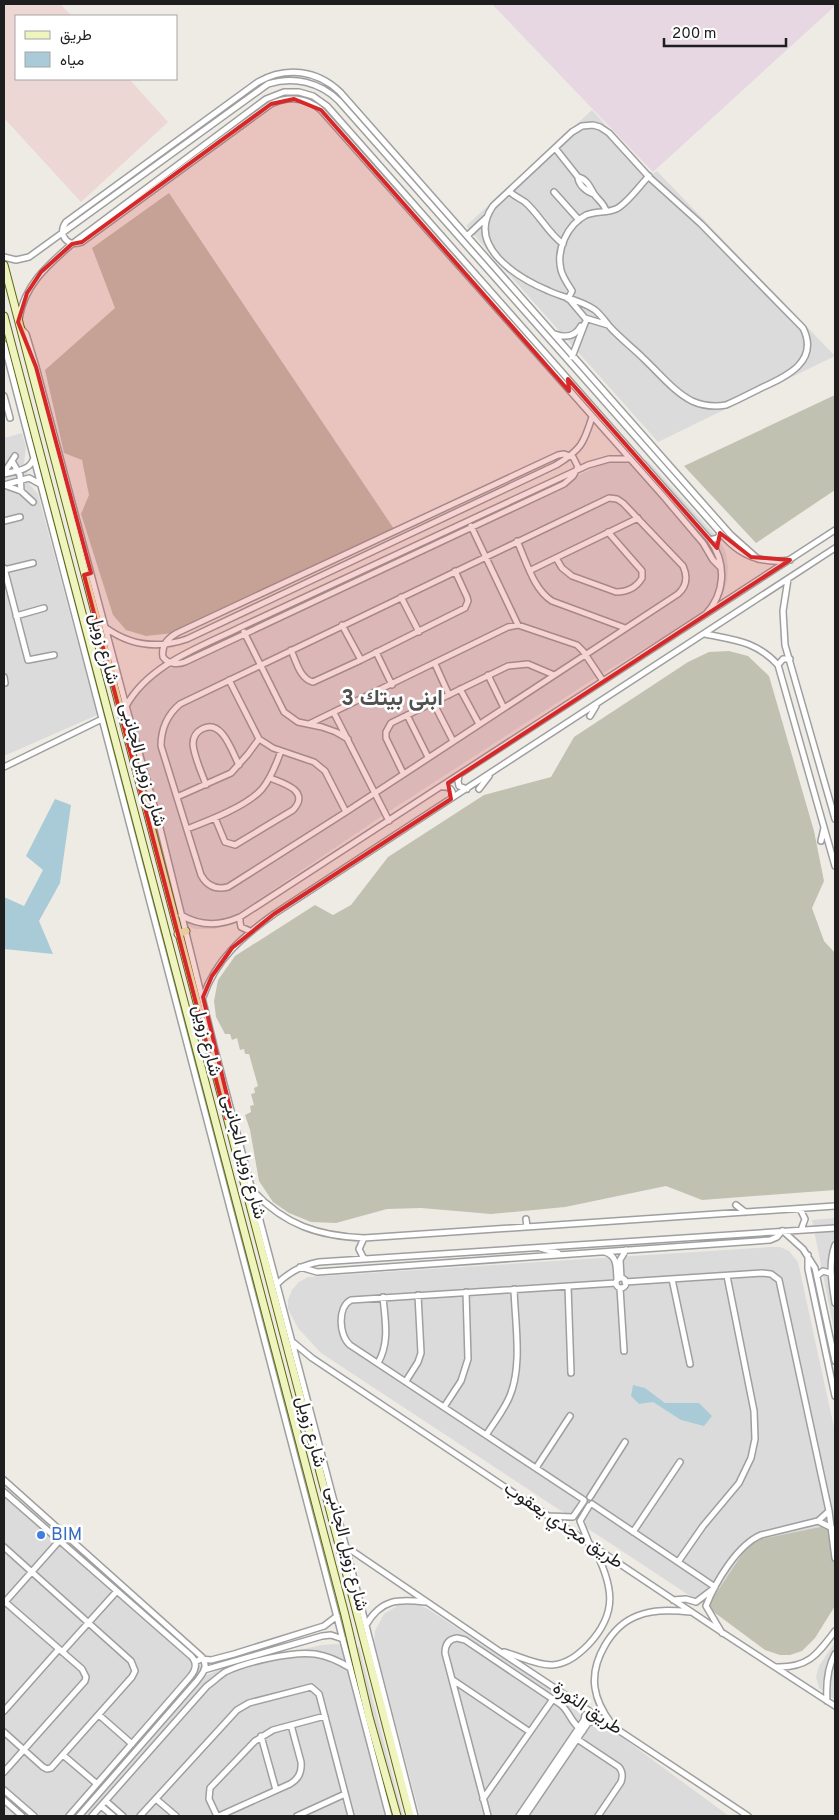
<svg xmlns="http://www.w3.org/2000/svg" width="839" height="1820" viewBox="0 0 839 1820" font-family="Overpass,Vazirmatn,sans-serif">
	<rect width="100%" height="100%" fill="#eeebe5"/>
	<path fill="#dcdbdb" d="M592,110L651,175L657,171L835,356L658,442L466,226Z
		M22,433L26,447L24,463L30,485L38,494L97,715L4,756V438Z
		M623,456L640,458L648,461L720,541L726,553L728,567L727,581L723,595L715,606L600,675L385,814L215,929H195L176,921L123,713L127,701L133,690L143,682L153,676L246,636L473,529L615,457Z
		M835,1218V1335L812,1220Z
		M771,1247H780L789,1251L798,1262L835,1432V1524L756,1540L747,1547L740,1557L707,1607L321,1353L298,1328L288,1309V1300L292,1290L299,1282L308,1277Z
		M4,1477L203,1655L205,1676L230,1665L322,1645L337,1644L359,1647L403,1816H4Z
		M410,1603L419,1605L428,1609L567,1700L583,1718L590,1723H595L606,1730L616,1733L729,1816H420L374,1641L375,1631L384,1614L400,1604Z
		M835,1642V1700L819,1688L816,1677L819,1666Z"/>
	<path fill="#edd7d5" d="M4,4H60L72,16H16V79H129L168,122L81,202L4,118Z"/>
	<path fill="#e6d7e3" d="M492,4H835V6L653,172Z"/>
	<path fill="#c1c1b1" d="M169,193L394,529L173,633L146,636L126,630L113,615L81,514L89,495L82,460L64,453L45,370L115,308L92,248Z
		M835,395V490L756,543L684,466Z
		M729,651L748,656L769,676L814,831L824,881L812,908L824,941L835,953V1190L702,1200L666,1186L565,1207L491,1214L421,1208L387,1209L336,1223L311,1222L289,1213L273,1202L259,1181L250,1130L245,1115L251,1112L250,1106L254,1105L251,1094L255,1093L254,1088L258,1086L249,1054H245L244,1049L240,1050L237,1038L232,1040L230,1034H225L216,1017L214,1001L218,980L235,956L315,905L333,915L351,905L388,857L484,795L551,777L574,737L688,662L709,652Z
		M835,1524V1606L815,1638L802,1651L790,1655H780L765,1650L707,1607L740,1557L747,1547L756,1540Z"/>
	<path fill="#a9cbd7" d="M55,799L71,805L60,883L39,921L53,954L4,949V897L24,906L43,870L26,856Z
		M633,1385L645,1388L665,1403H699L712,1416L704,1426L681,1420L653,1402L639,1404L631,1396Z"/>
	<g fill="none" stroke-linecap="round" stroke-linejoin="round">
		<g stroke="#9f9f9f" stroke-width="8">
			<path id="street" d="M593,125L600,127L609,133L650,178L701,224L803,328C820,362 785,377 761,388C749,394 738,400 726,405C714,407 703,406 692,401C674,392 658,372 643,358C633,348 620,338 610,327C605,321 601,315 595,310C581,300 564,298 549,291C518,278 465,246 493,206L572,132L582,126Z
				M555,148L578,177C578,185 587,192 594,194
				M578,177C587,179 590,187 594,194C598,200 604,203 606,211
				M509,191C514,196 519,198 525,202C539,214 548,233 563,244
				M554,192L579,220
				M467,236L486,218
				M4,257L16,260L29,257L268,84C294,76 320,82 339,101L726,539C743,557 765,564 790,560
				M568,299L572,291C568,284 563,278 561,270C556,250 567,225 586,215C596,211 607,213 616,209C627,204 640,185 649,176
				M569,299L585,318L608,325
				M19,319C24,285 48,265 72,244L266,99L284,92H299L313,96L327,106L710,540C727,564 725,593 706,614
				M20,327L26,334L36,367L126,706L157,816L215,1050L335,1505L415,1816
				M555,334C566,338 575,337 581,326
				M4,344L389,1816
				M572,357L585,323L587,319
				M4,396L10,418
				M564,454L573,457L578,467L573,476L564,484L185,662C177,665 168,664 163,657C161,646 168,638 177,633L558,455Z
				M12,461L20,475L21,491
				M4,473L15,456
				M4,474C14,471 29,471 33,460
				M4,485L29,478L40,484
				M4,485L21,491L33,502
				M609,498L617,499L623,503L683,566C688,577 687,586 678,594L346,812L228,887C216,890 207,886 201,875L161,746C161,729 167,715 180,704Z
				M4,521L20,517
				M471,526L518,625
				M710,540L718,538L720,533
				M517,541C526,560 533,589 552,601L625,628
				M556,558L562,568L572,576L616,592C627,592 636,588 642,578V571L608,532
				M4,568L28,660L54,655
				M721,568L713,560L703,543L664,497L321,110C306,97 288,96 271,104L82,242C67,248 57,234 66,222L258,82C286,66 317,70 340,92L730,534L758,559
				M4,570L33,563
				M531,570L638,518
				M788,579L783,611L785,645L835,819
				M401,597L419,632
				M16,616L44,608
				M342,625L361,660
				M106,628C131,646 158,649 187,639L556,465C581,450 584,443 592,417
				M244,632L284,712L298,722L322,727L336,732L348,739
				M705,634C734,640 756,641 778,665L835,866
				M291,650C296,661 300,679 313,682L361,660L465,608L468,601L467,597L455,571
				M376,652L392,685
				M435,664L449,695
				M778,665L783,659H790
				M488,675L504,708
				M4,677L5,683
				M229,680L259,739L273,748L314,762L325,771L346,812
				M460,689L479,724
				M433,702L453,741
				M126,706C149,664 201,647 241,627L588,465L609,459H630
				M334,713L389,821
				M407,715L428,757
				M590,716L596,706
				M309,724L508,627L518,625L577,645L583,651L603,681
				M4,767L102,719
				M403,773L386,738V732L391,723L508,666L528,664L554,675
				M459,776L458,781L459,786L467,789
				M206,785C202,773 194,757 193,744C193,738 196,732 202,729C222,718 232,752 239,765
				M443,787C450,786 455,792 451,798
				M479,789L489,776
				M177,797L231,773L248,754L259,739
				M215,818L225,842L235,845L293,810C311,791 283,783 270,778
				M187,829C208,821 247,806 262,789C271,778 276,765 281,751
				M821,841L824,828
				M181,915C201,927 220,926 240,917L835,530
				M240,917V922L241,927L250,931
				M203,997C216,959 242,937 274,914L835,548
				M253,1191C285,1225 318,1236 364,1238L835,1206
				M736,1205L745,1212
				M800,1209L805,1219L801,1230
				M526,1219L527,1227
				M783,1231L803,1249L815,1268L835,1361
				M364,1238L359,1249L364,1259
				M835,1245C828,1265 832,1282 835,1303
				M540,1248L558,1253
				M605,1252C618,1256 616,1268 617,1279
				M808,1255V1269L835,1396
				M300,1267L317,1272L770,1240L777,1237L782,1231
				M818,1275L823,1271L830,1273
				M621,1278L620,1260L626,1250
				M616 1283a5 5 0 1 1 10 0a5 5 0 1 1-10 0Z
				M672,1279L690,1364
				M625,1282L762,1273L771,1274L779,1280L829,1511L835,1558
				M277,1284C289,1272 302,1265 319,1262L835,1228
				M568,1286L571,1373
				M620,1288L624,1351
				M294,1343L312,1358L723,1633L835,1706
				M378,1363C390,1342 385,1320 383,1297
				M406,1381L418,1362L421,1353L418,1295
				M444,1407L461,1381L468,1359L466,1292
				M486,1435C494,1423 503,1411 509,1398C523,1367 515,1323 514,1289
				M536,1468L570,1416
				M4,1480L202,1657C209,1667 203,1673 196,1682L79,1816
				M4,1492L191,1656C198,1663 196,1670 190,1677L69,1816
				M590,1497L625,1442
				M584,1500L350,1345C339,1336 337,1307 351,1300L616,1283
				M592,1504L715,1587
				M589,1506L580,1521L589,1543
				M548,1516L573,1517L584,1501
				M818,1521L832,1528
				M633,1532L680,1462
				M345,1546L499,1651L748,1816
				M4,1547L131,1661L135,1671L132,1677L51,1768L47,1769L43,1767L4,1732
				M678,1562L703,1526L739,1483L751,1458L755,1439L754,1411L727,1276
				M673,1600L686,1599L696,1602L713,1589
				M4,1601L82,1669L86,1677L85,1681L4,1772
				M4,1603L60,1540
				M366,1625C381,1599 398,1599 425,1602
				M722,1633L706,1606C715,1583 737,1545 761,1535L818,1521L829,1511
				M62,1652L117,1591
				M504,1652C520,1656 535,1665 552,1665C567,1664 578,1655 588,1645C620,1611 612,1586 594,1547
				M195,1662L201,1659L211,1660L234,1654L324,1626L337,1616
				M776,1667C808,1668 817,1655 835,1631
				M204,1670L322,1636L331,1635L343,1639
				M453,1680L530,1732
				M827,1701C826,1684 827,1668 835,1654
				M4,1711L59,1649
				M99,1715L132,1744
				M611,1723C603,1712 597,1702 595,1688C591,1661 611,1626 637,1616C653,1609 672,1610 690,1612
				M261,1736L276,1790
				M577,1739L619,1767C623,1772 623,1776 621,1782L598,1816
				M63,1755L97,1784
				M4,1790L34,1816
				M156,1799L176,1816
				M483,1799L553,1699
				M4,1800L22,1816
				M106,1801L123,1816
				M101,1806L113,1816
				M92,1816L207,1686C213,1682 219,1676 225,1672C246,1662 292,1651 315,1654C328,1656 339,1661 350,1668
				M140,1816L237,1710L249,1703L311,1687L319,1694L351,1816
				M217,1816L209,1799L210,1788L255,1741L273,1730L325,1716
				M219,1816L290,1784C299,1779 302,1772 301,1762L291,1725
				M297,1816L345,1794
				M488,1816L445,1653C445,1644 449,1639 457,1638L465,1640L560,1704C570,1711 570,1723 583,1731
				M519,1816L584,1720L585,1715
				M525,1816L588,1723L595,1721"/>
		</g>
		<g stroke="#5d6a0f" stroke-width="9">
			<path id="secondary" d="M4,265C136,783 275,1299 410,1816
				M4,316L345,1615L369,1717L397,1816
				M178,934L186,931"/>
		</g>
		<use href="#street" stroke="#fff" stroke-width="5"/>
		<use href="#secondary" stroke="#eff3bd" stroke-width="7"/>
	</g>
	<path fill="#d62828" fill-opacity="0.2" stroke="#d62828" stroke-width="4" stroke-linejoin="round" d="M294,99L321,110L569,391L568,379L717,548L720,533L751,557L790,560L448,783L451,799L274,914L232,948L212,976L203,997L232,1116L226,1118L84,575L91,573L36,367L18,322L27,293L41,272L72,244L82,242L271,104Z"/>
	<circle fill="#3f7fe0" stroke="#fff" stroke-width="2" cx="41" cy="1535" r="5"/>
	<g text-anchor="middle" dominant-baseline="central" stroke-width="5" stroke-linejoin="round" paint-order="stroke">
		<g font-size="18" fill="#1e1e1e" stroke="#fff">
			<text transform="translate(103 649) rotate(75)">شارع زويل</text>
			<text transform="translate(142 765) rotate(74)">شارع زويل الجانبى</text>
			<text transform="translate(206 1041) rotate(76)">شارع زويل</text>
			<text transform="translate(243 1157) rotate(75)">شارع زويل الجانبى</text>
			<text transform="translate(310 1432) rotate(75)">شارع زويل</text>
			<text transform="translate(563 1526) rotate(34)">طريق مجدي يعقوب</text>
			<text transform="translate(346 1549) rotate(76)">شارع زويل الجانبى</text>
			<text transform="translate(587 1709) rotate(34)">طريق الثورة</text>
		</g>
		<g font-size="18" fill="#366cbe" stroke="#fff" text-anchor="start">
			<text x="51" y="1535">BIM</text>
		</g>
		<g font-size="22" font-weight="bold" fill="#515151" stroke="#fff">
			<text x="392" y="699">ابنى بيتك 3</text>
		</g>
	</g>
	<rect width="839" height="1820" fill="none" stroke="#1e1e1e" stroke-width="10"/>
	<rect x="15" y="15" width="162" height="65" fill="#ffffff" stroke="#a5a5a5"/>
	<rect x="25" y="31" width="25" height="8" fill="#eff3bd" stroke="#a5a5a5"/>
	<text x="60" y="40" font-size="15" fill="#1e1e1e">طريق</text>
	<rect x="25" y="52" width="25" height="15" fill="#a9cbd7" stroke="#a5a5a5"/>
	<text x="60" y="65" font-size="15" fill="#1e1e1e">مياه</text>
	<path d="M664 38v8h122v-8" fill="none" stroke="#1e1e1e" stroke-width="2.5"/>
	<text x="672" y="38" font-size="15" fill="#1e1e1e" stroke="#ffffff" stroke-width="4" paint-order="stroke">200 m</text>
</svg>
